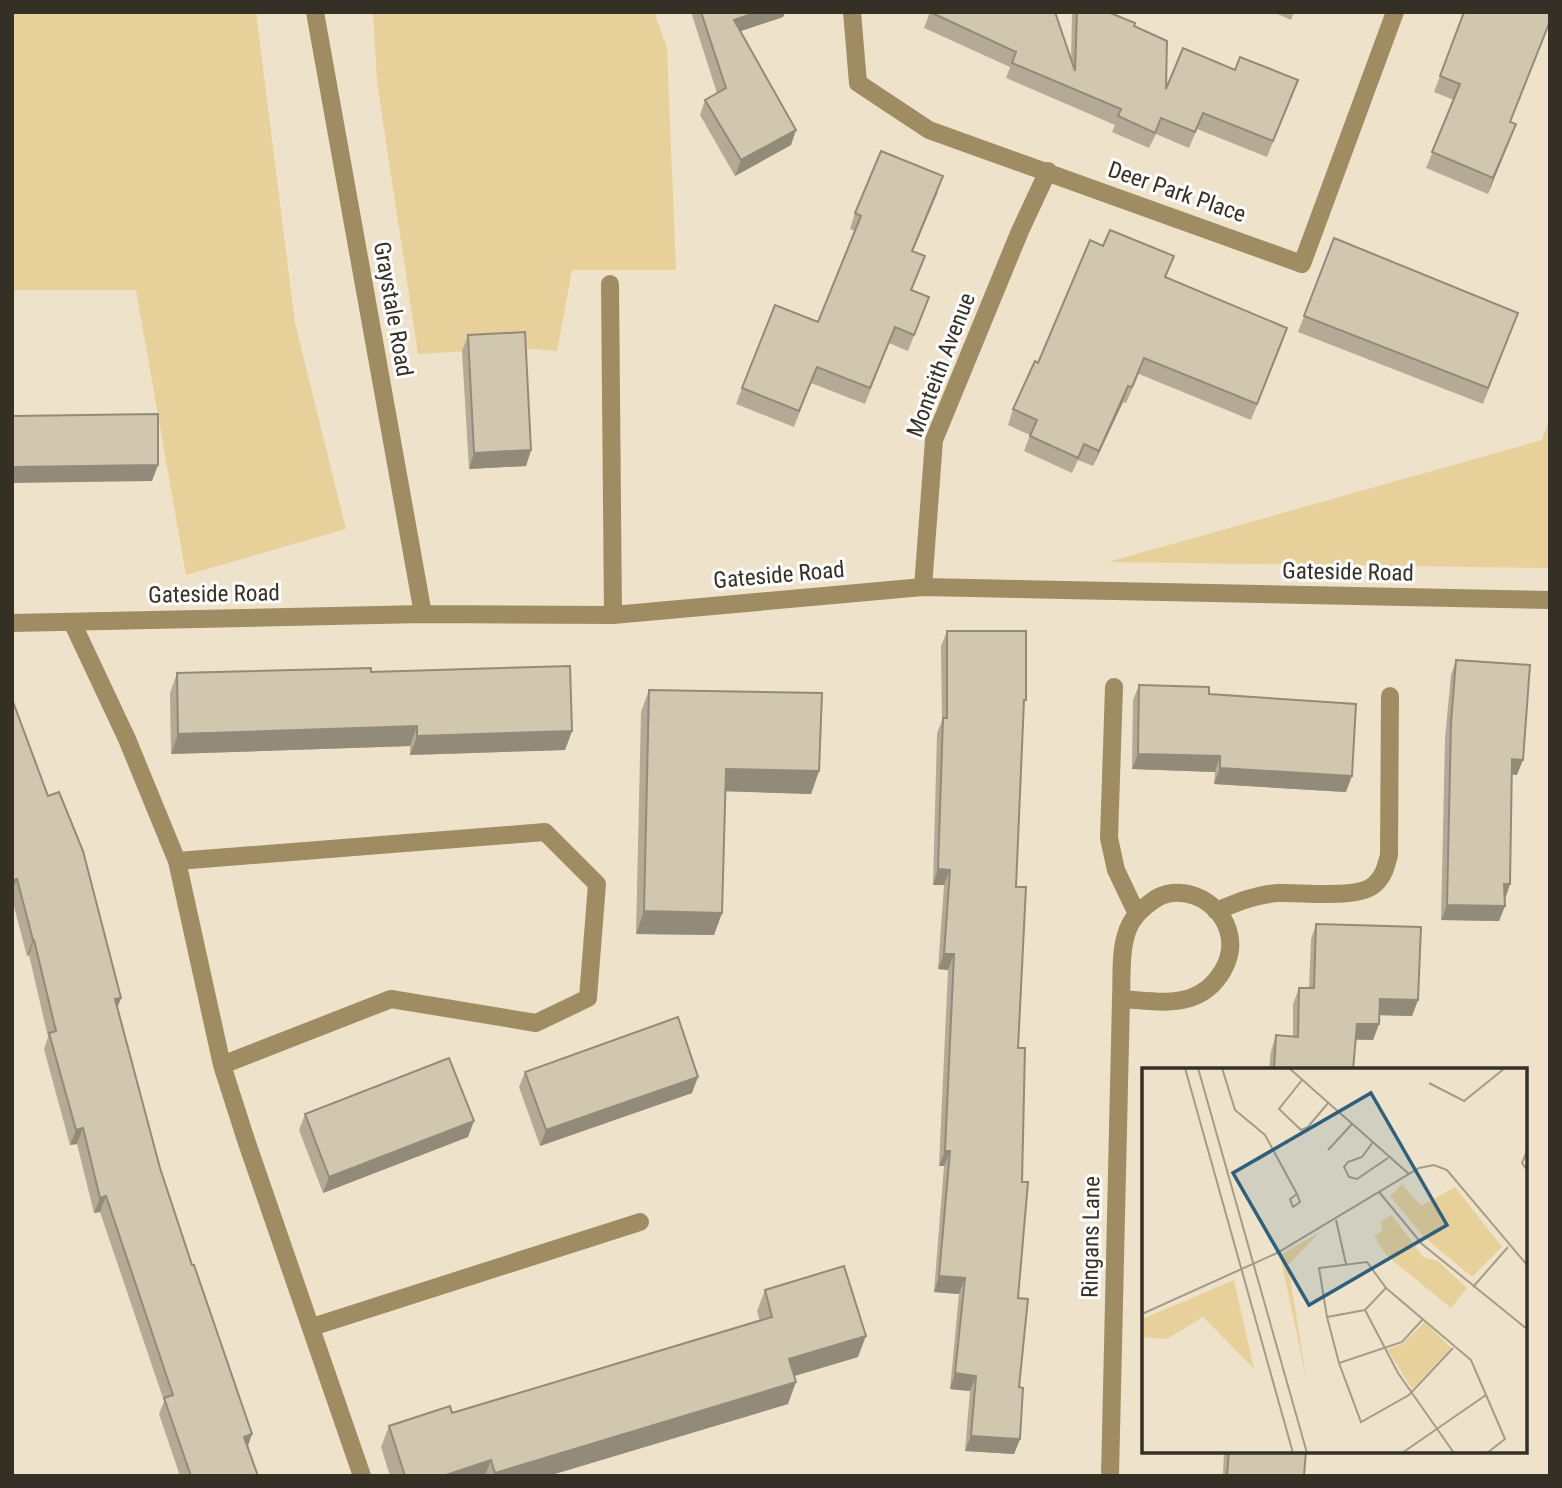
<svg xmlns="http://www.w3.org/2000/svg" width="1562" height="1488" viewBox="0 0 1562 1488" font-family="'Roboto Condensed',sans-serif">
	<rect width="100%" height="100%" fill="#eee3ca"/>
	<path fill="#e8d09b" d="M12,12H256L295,323L346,529L186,575L136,290H12Z
		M373,12H654L667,48L676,270H572L557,351L519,348L418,354L377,82Z
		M1550,417V568L1108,562L1542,440Z"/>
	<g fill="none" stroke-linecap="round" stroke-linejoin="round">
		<path stroke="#9f8c62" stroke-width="18" d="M315,12L423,614
			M852,12L858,83L929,130L1302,264L1395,12
			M610,284L613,615
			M923,587L934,440L1020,231L1048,171
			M72,622L127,739L177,861L222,1065L246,1140L362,1476
			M12,623L423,614L613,615L923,587L1550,600
			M1114,687L1109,838L1116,870L1136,912
			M177,861L545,832L597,884L588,998L536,1023L391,999L222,1065
			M1216,911C1236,903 1257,894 1279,893C1302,892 1359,900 1375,884C1384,876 1386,866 1389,855L1390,696
			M312,1327L640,1222
			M1110,1476L1121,999C1122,979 1120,954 1126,935C1130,920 1139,911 1151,902C1177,881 1218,898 1228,930C1237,958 1217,989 1190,998C1170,1005 1142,1000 1121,999"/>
	</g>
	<path fill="#b4aa96" d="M691,12H785L783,17L741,31L791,145L735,176L700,115L705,100L717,93Z
		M930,12L1071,58L1072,15L1073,12H1108L1134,26L1166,89L1235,70L1298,80L1267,157L1197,129L1189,148L1156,134L1149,148L1112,132L1115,125L1006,78L1010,67L924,28Z
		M1273,12H1294L1291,20Z
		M1464,12L1510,122L1516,124L1488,194L1426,168L1454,100L1434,92Z
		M938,192L913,251L912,290L929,297L908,351L889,343L865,404L811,383L794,427L736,404L742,388L818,322L855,231L850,229L855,213Z
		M1334,238L1518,313L1483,404L1298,332Z
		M1166,278L1282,344L1251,420L1139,374L1126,403L1123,402L1093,466L1078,460L1072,473L1024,451L1030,435L1008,425L1013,409L1038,363Z
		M468,335L531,450L526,466L469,469L462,351Z
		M947,631L1024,708L1016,887L1020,1439L1014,1454L965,1451L970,1391L950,1389L959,1294L934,1292L944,1166H939L948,970L938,969L944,885H933L937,733L942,721L941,646Z
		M1456,660L1517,775L1512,774L1510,884L1505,899V906L1499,921L1441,920L1445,738L1451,675Z
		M371,672L572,731L565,750L410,755V746L171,754L170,693L177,673Z
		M1139,685L1209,694L1346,792L1214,784L1215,772L1132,769L1133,700Z
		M649,690L819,771L811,794L725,791L722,913L714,935L636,934L641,712Z
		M12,699L121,998L117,1008L160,1168L248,1446L258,1476H180L159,1414L164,1401L100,1212L94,1213L77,1144L70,1145L44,1049L48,1037L29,955L27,956L12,899Z
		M1316,924L1418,1000L1412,1016L1379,1015V1024L1373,1040H1355L1353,1070H1269L1271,1051L1276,1035L1293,1036V1004L1299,988H1309L1311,939Z
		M525,1072L692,1093L540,1146L519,1087Z
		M305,1114L468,1137L323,1193L299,1130Z
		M765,1290L858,1357L794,1376L788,1404L548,1476H390L381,1447L389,1426L452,1413L760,1321L757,1311Z
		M1224,1451H1306L1304,1476H1223Z"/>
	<path fill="#928b7a" d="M757,12H785L783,17L729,35L734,20Z
		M1516,124L1510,140L1488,194L1493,178Z
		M796,130L791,145L735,176L741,160Z
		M1128,386L1123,402L1093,466L1099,451Z
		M531,450L526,466L469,469L474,453Z
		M158,465L152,481L12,483V467Z
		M417,726L410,746L171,754L178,734Z
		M572,731L565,750L410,755L417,736Z
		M1138,754L1220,756L1215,772L1132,769Z
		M1512,759L1523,760L1517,775L1506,774Z
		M1220,768L1352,776L1346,792L1214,784Z
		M726,769L819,771L811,794L717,791Z
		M938,869L950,870L944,885H933Z
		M17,879L12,892V881Z
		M1504,884H1510L1505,899Z
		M1447,905L1505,906L1499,921L1441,920Z
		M644,911L722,913L714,935L636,934Z
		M33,940H34L29,955L27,956Z
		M944,954H954L948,970L938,969Z
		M121,998L115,1014V999Z
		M1380,999L1418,1000L1412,1016L1374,1015Z
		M1357,1024H1379L1373,1040L1351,1039Z
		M698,1077L692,1093L540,1146L546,1130Z
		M474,1121L468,1137L323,1193L329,1177Z
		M83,1128L77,1144L70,1145L76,1130Z
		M945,1151H950L944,1166H939Z
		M106,1196L100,1212L94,1213L100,1198Z
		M939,1276L965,1278L959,1294L934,1292Z
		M866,1336L858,1357L781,1380L789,1359Z
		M955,1373L976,1376L970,1391L950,1389Z
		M796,1382L788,1404L548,1476H493L495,1473Z
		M252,1434L247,1449L244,1437Z
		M971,1436L1020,1439L1014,1454L965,1451Z
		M491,1460L485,1476H443Z"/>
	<path fill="#d1c6ae" stroke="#928b7a" stroke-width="2" d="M701,12H757L734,20L796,130L741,160L705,100L726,88Z
		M930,12H1055L1075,71L1077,12H1108L1135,23L1134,26L1167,41L1166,89L1183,48L1235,70L1240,57L1298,80L1273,141L1203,113L1195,132L1161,118L1155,133L1118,116L1121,109L1012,63L1016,52Z
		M1464,12H1550V21L1510,122L1516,124L1493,178L1432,152L1460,84L1440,76Z
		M881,151L943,176L912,251L925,256L911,290L929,297L914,335L895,327L870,388L817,367L799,411L742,388L775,305L818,322L861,216L855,213Z
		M1110,230L1174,256L1165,277L1287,328L1257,404L1144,358L1132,387L1128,386L1099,451L1084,444L1078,458L1030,436L1037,420L1013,409L1035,361L1038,363L1090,240L1103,246Z
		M1334,238L1518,313L1488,388L1304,316Z
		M525,332L531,450L474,453L468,335Z
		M158,414V465L12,467V416Z
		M947,631H1026V700H1024L1016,887H1026L1018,1048H1025L1022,1182H1028L1018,1298L1028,1299L1019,1387L1023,1388L1020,1439L971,1436L976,1376L955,1373L965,1278L939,1276L950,1151H945L954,954H944L950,870L938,869L943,718H947Z
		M1456,660L1530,665L1523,760L1512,759L1510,884H1504L1505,906L1447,905L1451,723Z
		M570,666L572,731L417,736V726L178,734L177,673L371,668V672Z
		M1139,685L1209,687V694L1356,704L1352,776L1220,768V756L1138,754Z
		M649,690L822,693L819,771L726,769L722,913L644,911Z
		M12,699L48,796L59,792L83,851L121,998L115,999L160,1168L192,1265H194L252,1434L244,1437L258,1476H191L164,1398L173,1395L106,1196L100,1198L83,1128L76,1130L49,1033L56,1031L34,940H33L17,879L12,881Z
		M1316,924L1421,927L1418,1000L1380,999L1379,1024H1357L1353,1070H1274L1276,1035L1298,1037L1299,988H1314Z
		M678,1017L698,1077L546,1130L525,1072Z
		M449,1058L474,1121L329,1177L305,1114Z
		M844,1266L866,1336L789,1359L796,1382L495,1473L491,1460L443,1476H405L389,1426L450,1406L452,1413L772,1317L765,1290Z
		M1229,1451H1306L1304,1476H1227Z"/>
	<g text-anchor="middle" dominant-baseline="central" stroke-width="6" stroke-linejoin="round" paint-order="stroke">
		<g font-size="23" fill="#343026" stroke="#fff">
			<text transform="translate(1177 192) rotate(19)">Deer Park Place</text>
			<text transform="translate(393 309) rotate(80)">Graystale Road</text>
			<text transform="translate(941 365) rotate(-69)">Monteith Avenue</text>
			<text transform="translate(1348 572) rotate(1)">Gateside Road</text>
			<text transform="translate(779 575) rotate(-5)">Gateside Road</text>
			<text transform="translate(214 594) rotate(-1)">Gateside Road</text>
			<text transform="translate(1091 1237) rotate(-89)">Ringans Lane</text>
		</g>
	</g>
	<g transform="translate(1142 1068)">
		<rect width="385" height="385" fill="#eee3ca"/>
		<path d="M260,116L279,138L313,119L360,179L330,209L282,169L248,128ZM250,147L281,189L296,193L325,220L309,240L244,187L232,168L241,162L238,154ZM178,164L146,197L165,314L138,187ZM92,212L112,301L61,249L25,271L0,269V251ZM283,254L309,280L270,321L245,281L260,276Z" fill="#e8d09b"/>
		<path fill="none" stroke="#a49b88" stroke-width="2" d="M43,0L151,385M56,0L165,385M80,0L93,42L123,67L155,126L158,134L151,139L148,131L155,126M147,0L267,106M160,12L137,41L159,62L166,59L186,35M287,15L322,33L363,0M231,74L220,89L206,94L202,99L207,109L215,111L246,90M186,82L210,56M385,83L380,95L385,102M237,124L280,176L385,261M194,152L204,196M225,194L244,220L223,242L185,249L177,200ZM331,219L366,179M244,220L329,292L363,371L345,385M223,242L256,305L312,385M0,246L135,185L277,100L292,97L305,102L385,197M185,249L197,295M281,251L260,274L197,295L219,354L267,327L311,280M260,385L344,327"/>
		<path fill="#2e607e" fill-opacity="0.15" stroke="#2e607e" stroke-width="3.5" d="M229,25L305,157L167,237L91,105Z"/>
		<rect width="385" height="385" fill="none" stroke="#343026" stroke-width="3.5"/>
	</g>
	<rect width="1562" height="1488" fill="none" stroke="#343026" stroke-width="28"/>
</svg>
